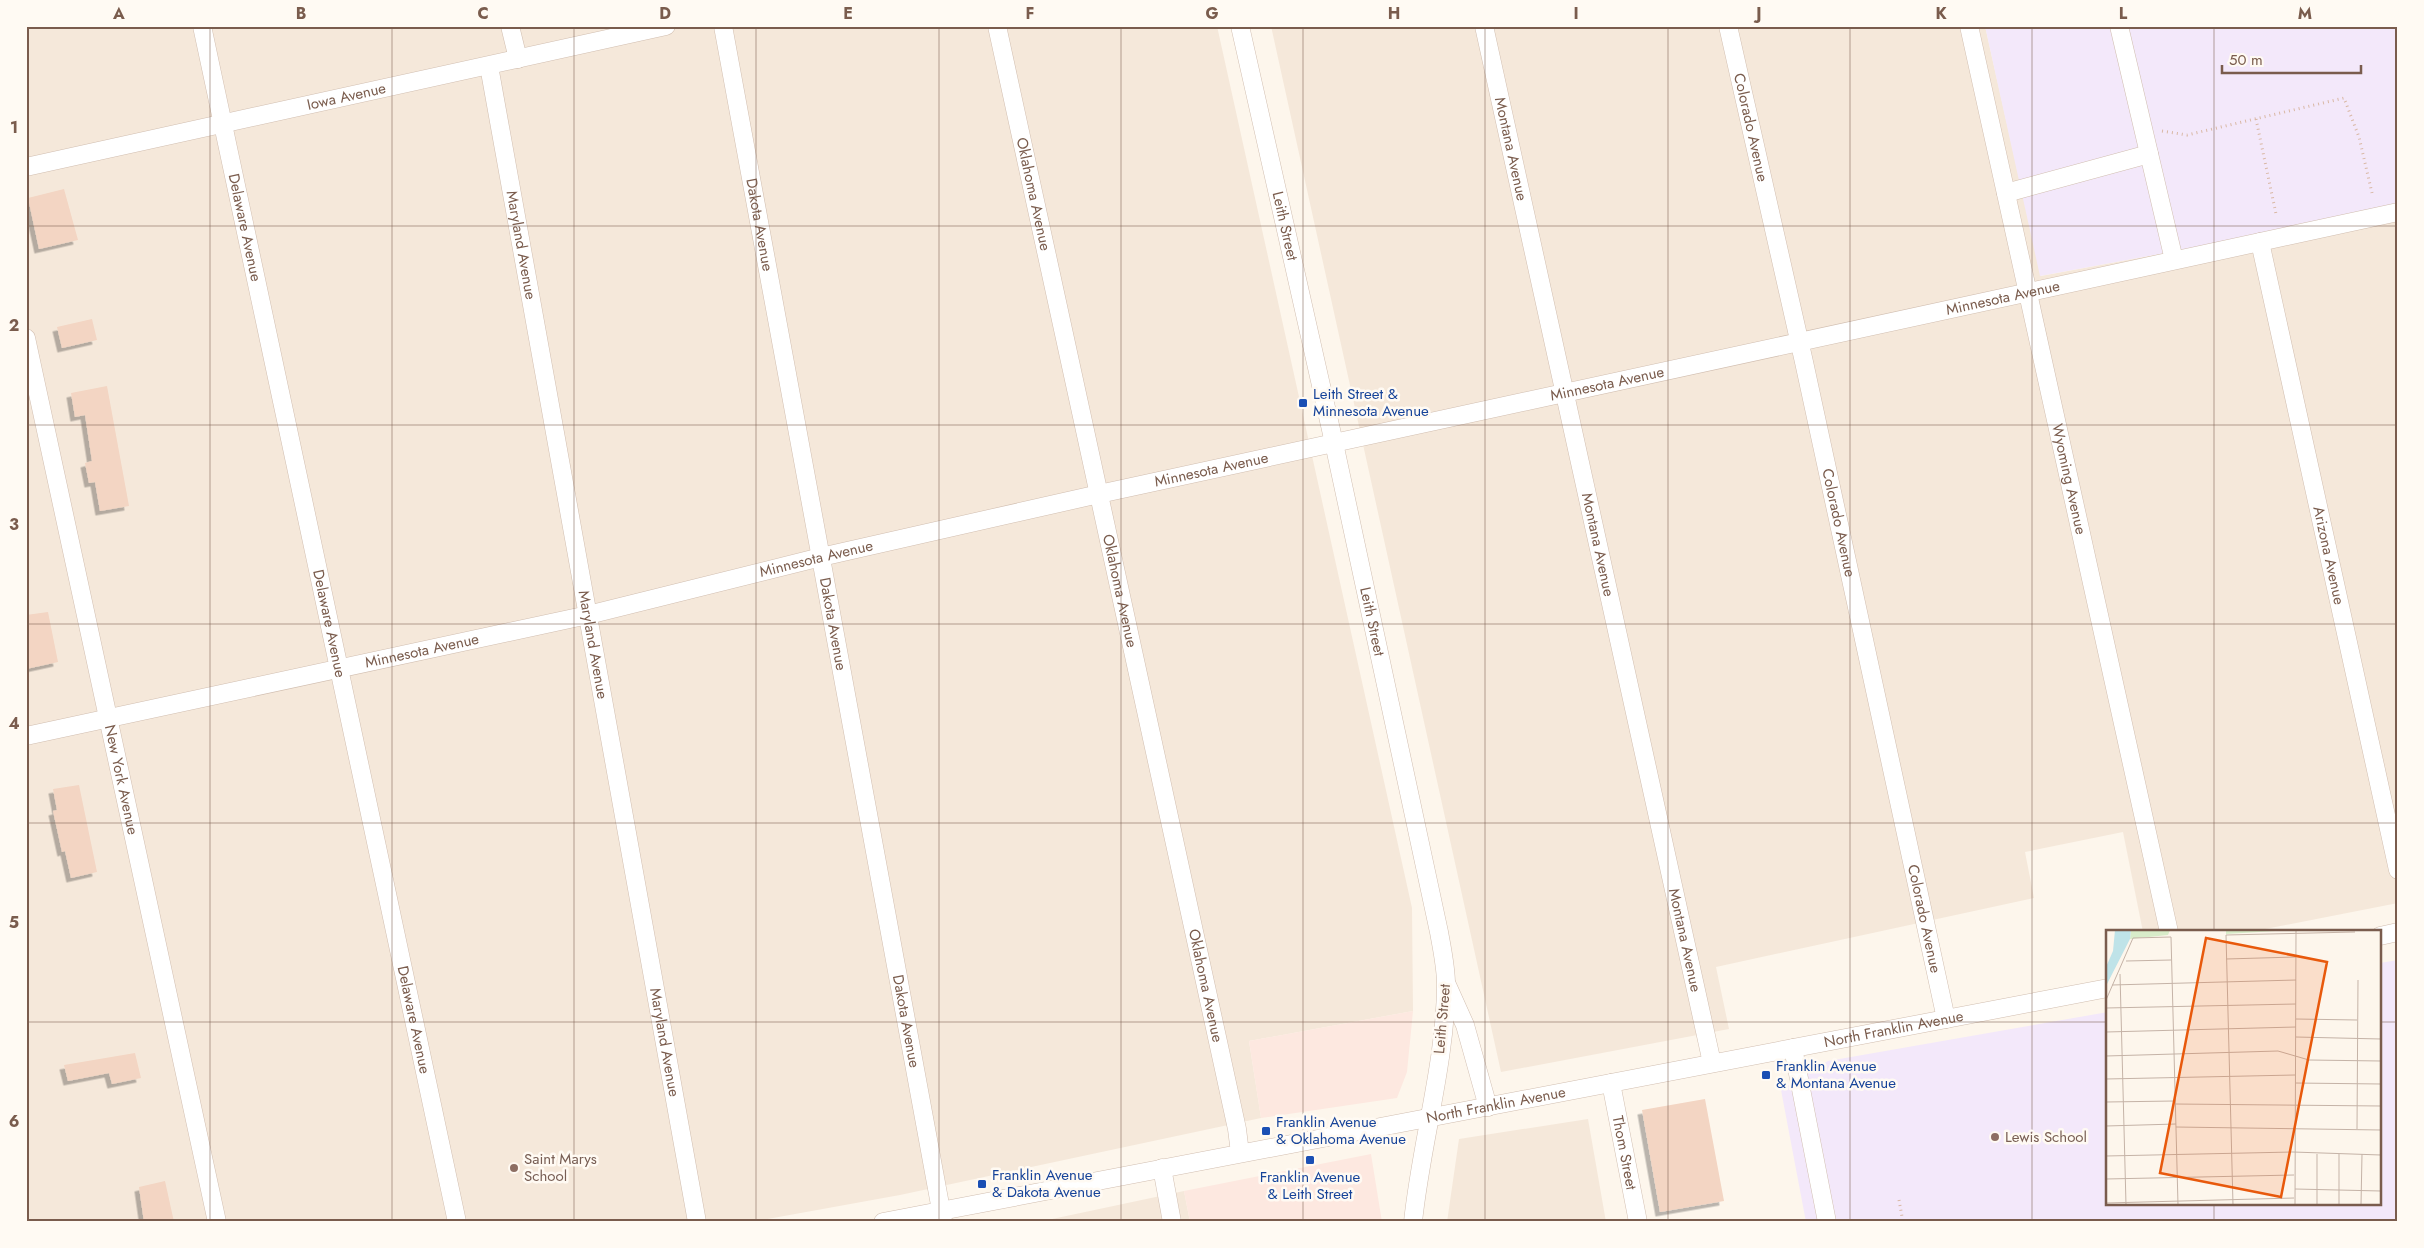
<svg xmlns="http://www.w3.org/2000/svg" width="2424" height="1248" viewBox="0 0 2424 1248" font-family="Jost,sans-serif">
	<defs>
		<filter id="shadow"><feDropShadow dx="-4.5" dy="4.5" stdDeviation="0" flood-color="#0004"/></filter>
	</defs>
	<rect width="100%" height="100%" fill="#fdf6ec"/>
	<path fill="#f5e8da" d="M26,26H1217L1412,908L1413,1011L1249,1041L1261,1118L900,1195L751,1222H26Z
		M1271,26H1985L2041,276L2398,210V903L2250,932H2143L2123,832L2025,852L2034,898L1716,967L1729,1029L1501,1072Z
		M1588,1119L1606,1222H1447L1459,1139Z
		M1184,1191L1190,1222H1038Z"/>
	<path fill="#fde8e0" d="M1413,1011L1407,1072L1397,1098L1261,1118L1249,1041Z
		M1371,1154L1382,1222H1190L1184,1191Z"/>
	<path fill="#f3e8fa" d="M1985,26H2398V210L2040,276Z
		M2398,960V1222H1806L1781,1090L1828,1061L2108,1012V1204H2380V963Z"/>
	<path fill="#f3d5c3" filter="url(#shadow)" d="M64,189L78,240L39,249L28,198Z
		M92,319L97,340L62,348L57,327Z
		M107,386L129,506L100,511L95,482L89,483L85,463L92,461L85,415L75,417L71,393Z
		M48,612L58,662L26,669V615Z
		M79,785L97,872L71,878L65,851L62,852L53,811L57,810L53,789Z
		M135,1053L141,1078L112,1084L109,1073L68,1081L64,1065Z
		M1705,1099L1724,1201L1660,1212L1642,1110Z
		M165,1181L174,1222H144L139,1187Z"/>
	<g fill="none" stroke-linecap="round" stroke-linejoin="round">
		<g stroke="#d1beb0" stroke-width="19">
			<g id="minor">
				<path id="s1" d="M202,26L457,1222"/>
				<path d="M510,26L518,59"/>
				<path id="s2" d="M723,26L943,1221"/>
				<path id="s3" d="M997,26L1237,1129L1240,1153"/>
				<path id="s4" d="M1240,26L1334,443L1439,932C1442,949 1446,967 1446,984C1446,1062 1421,1143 1413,1222"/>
				<path id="s5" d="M1484,26L1712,1063"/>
				<path id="s6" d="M1728,26L1804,362L1946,1019"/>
				<path id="s7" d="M1969,26L2169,932"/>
				<path d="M2119,26L2174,260"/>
				<path id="s8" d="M489,66L697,1222"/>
				<path id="s9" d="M26,167L666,26"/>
				<path d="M2006,193L2149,154"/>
				<path id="s10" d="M2260,242L2398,870"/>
				<path id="s11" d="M26,338L217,1222"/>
				<path id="s12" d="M26,736L588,615L821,557L1099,494L2398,212"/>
				<path d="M2380,936L2398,932"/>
				<path d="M1447,985L1465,1025L1488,1107"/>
				<path d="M1793,1048L1827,1222"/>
				<path id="s13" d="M1611,1083L1638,1222"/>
				<path d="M1162,1168L1172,1222"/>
				<path id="s14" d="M883,1222L2108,988"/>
			</g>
		</g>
		<path stroke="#d9b8a5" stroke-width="3" stroke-dasharray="1 4" stroke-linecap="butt" d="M2256,119L2276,214
			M2162,131L2187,135L2344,98L2359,137L2372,193
			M1899,1200L1903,1222"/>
		<use href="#minor" stroke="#fff" stroke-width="18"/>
	</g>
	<path fill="none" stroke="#7a5c4d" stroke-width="1" stroke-opacity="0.55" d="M210,26V1222M392,26V1222M574,26V1222M756,26V1222M939,26V1222M1121,26V1222M1303,26V1222M1485,26V1222M1668,26V1222M1850,26V1222M2032,26V1222M2214,26V932M26,226H2398M26,425H2398M26,624H2398M26,823H2398M26,1022H2108M2380,1022H2398M2214,1204V1222"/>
	<g fill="#1a4fb4" stroke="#fffaf3" stroke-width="2">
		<rect x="1298" y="398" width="10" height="10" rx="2.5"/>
		<rect x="1761" y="1070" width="10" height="10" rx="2.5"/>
		<rect x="1261" y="1126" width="10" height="10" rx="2.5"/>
		<rect x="1305" y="1155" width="10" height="10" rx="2.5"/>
		<rect x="977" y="1179" width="10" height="10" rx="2.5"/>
	</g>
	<g fill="#8d6e63" stroke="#fffaf3" stroke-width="2">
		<circle cx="1995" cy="1137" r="5"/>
		<circle cx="514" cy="1168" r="5"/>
	</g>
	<g text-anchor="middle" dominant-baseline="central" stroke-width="5" stroke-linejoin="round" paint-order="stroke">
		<g font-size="15" fill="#7a5c4d" stroke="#fffaf3">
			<text stroke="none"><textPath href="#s9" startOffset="328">Iowa Avenue</textPath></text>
			<text stroke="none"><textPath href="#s6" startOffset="104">Colorado Avenue</textPath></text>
			<text stroke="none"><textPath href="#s5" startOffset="126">Montana Avenue</textPath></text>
			<text stroke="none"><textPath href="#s3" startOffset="172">Oklahoma Avenue</textPath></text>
			<text stroke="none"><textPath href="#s2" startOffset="202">Dakota Avenue</textPath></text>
			<text stroke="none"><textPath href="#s4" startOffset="205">Leith Street</textPath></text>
			<text stroke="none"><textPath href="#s1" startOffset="206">Delaware Avenue</textPath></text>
			<text stroke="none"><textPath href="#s8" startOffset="182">Maryland Avenue</textPath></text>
			<text stroke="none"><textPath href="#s12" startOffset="2025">Minnesota Avenue</textPath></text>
			<text stroke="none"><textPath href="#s12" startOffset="1620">Minnesota Avenue</textPath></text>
			<text stroke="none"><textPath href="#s12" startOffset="1215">Minnesota Avenue</textPath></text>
			<text stroke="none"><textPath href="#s7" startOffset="464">Wyoming Avenue</textPath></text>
			<text stroke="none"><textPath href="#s6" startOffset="509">Colorado Avenue</textPath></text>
			<text stroke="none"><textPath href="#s5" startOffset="531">Montana Avenue</textPath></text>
			<text stroke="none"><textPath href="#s10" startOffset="321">Arizona Avenue</textPath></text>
			<text stroke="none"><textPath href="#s12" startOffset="810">Minnesota Avenue</textPath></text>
			<text stroke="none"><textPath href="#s3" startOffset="578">Oklahoma Avenue</textPath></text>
			<text stroke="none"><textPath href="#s4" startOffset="610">Leith Street</textPath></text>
			<text stroke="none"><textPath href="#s1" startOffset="611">Delaware Avenue</textPath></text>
			<text stroke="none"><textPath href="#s2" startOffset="608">Dakota Avenue</textPath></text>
			<text stroke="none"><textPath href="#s8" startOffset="588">Maryland Avenue</textPath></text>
			<text stroke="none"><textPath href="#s12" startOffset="405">Minnesota Avenue</textPath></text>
			<text stroke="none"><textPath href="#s11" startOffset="452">New York Avenue</textPath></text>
			<text stroke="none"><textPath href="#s6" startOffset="914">Colorado Avenue</textPath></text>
			<text stroke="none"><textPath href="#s5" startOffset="936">Montana Avenue</textPath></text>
			<text stroke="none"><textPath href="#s3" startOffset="982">Oklahoma Avenue</textPath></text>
			<text transform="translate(1442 1019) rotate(-85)">Leith Street</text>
			<text stroke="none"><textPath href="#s1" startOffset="1016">Delaware Avenue</textPath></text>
			<text stroke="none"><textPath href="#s2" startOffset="1012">Dakota Avenue</textPath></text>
			<text stroke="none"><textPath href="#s14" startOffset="1029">North Franklin Avenue</textPath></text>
			<text stroke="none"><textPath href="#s8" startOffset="992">Maryland Avenue</textPath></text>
			<text stroke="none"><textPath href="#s14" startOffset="624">North Franklin Avenue</textPath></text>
			<text stroke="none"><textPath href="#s13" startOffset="71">Thom Street</textPath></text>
		</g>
		<g font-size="15" fill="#164399" stroke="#fffaf3" text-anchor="start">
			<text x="1313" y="394">Leith Street &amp;<tspan x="1313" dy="17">Minnesota Avenue</tspan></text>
			<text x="1776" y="1066">Franklin Avenue<tspan x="1776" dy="17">&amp; Montana Avenue</tspan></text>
			<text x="1276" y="1122">Franklin Avenue<tspan x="1276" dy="17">&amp; Oklahoma Avenue</tspan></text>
			<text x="992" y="1175">Franklin Avenue<tspan x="992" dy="17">&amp; Dakota Avenue</tspan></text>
			<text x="1310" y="1177" text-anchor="middle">Franklin Avenue<tspan x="1310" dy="17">&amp; Leith Street</tspan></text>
		</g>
		<g font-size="15" fill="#785e54" stroke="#fffaf3" text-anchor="start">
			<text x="2005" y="1137">Lewis School</text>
			<text x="524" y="1159">Saint Marys<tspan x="524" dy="17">School</tspan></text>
		</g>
	</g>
	<g transform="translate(2106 930)">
		<rect width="275" height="275" fill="#fdf6ec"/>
		<path d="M25,0H64L62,5L24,9ZM120,0H188L120,4Z" fill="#d8ecc9"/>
		<path d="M9,0H25L24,9L0,56V37L7,21Z" fill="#bfe3e8"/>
		<path fill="none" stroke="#c5b3a7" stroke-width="1" d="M120,29L190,27M20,31L65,30M14,44L20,275M6,55L190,50M0,70L27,8L65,7L72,275M0,78L190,74M190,89L251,90M0,102L190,97M190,107L275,109M0,126L172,121L203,130L275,131M0,149L189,145M189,153L275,154M0,172L68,171M69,174L275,176M0,196L70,194M70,197L275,200M251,199L252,50M0,226L187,222L275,225M0,249L188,245M189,259L275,261M0,273L188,268M127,275L120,5L249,2M189,275L190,0M211,275V224M233,275V224M255,275L256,224"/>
		<path fill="#e8590c" fill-opacity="0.15" stroke="#e8590c" stroke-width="2.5" d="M100,8L221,32L175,267L54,243Z"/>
		<rect width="275" height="275" fill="none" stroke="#7a5c4d" stroke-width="2.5"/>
	</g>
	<rect width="2424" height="1248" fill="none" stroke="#fffaf3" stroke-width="55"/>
	<path d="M2222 65v8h139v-8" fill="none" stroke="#7a5c4d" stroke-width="2.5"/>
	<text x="2229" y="65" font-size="15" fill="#7a5c4d" stroke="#fffaf3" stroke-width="4" paint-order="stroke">50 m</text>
	<rect x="28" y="28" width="2368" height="1192" fill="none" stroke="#7a5c4d" stroke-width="2"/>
	<g font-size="16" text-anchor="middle" font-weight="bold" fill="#7a5c4d">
		<text x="119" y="19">A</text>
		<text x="301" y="19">B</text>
		<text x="483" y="19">C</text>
		<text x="665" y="19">D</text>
		<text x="848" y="19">E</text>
		<text x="1030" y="19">F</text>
		<text x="1212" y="19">G</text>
		<text x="1394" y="19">H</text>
		<text x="1576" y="19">I</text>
		<text x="1759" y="19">J</text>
		<text x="1941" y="19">K</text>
		<text x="2123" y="19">L</text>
		<text x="2305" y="19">M</text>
		<text x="14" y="133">1</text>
		<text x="14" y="331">2</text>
		<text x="14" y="530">3</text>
		<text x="14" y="729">4</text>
		<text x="14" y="928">5</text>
		<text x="14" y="1127">6</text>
	</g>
</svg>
